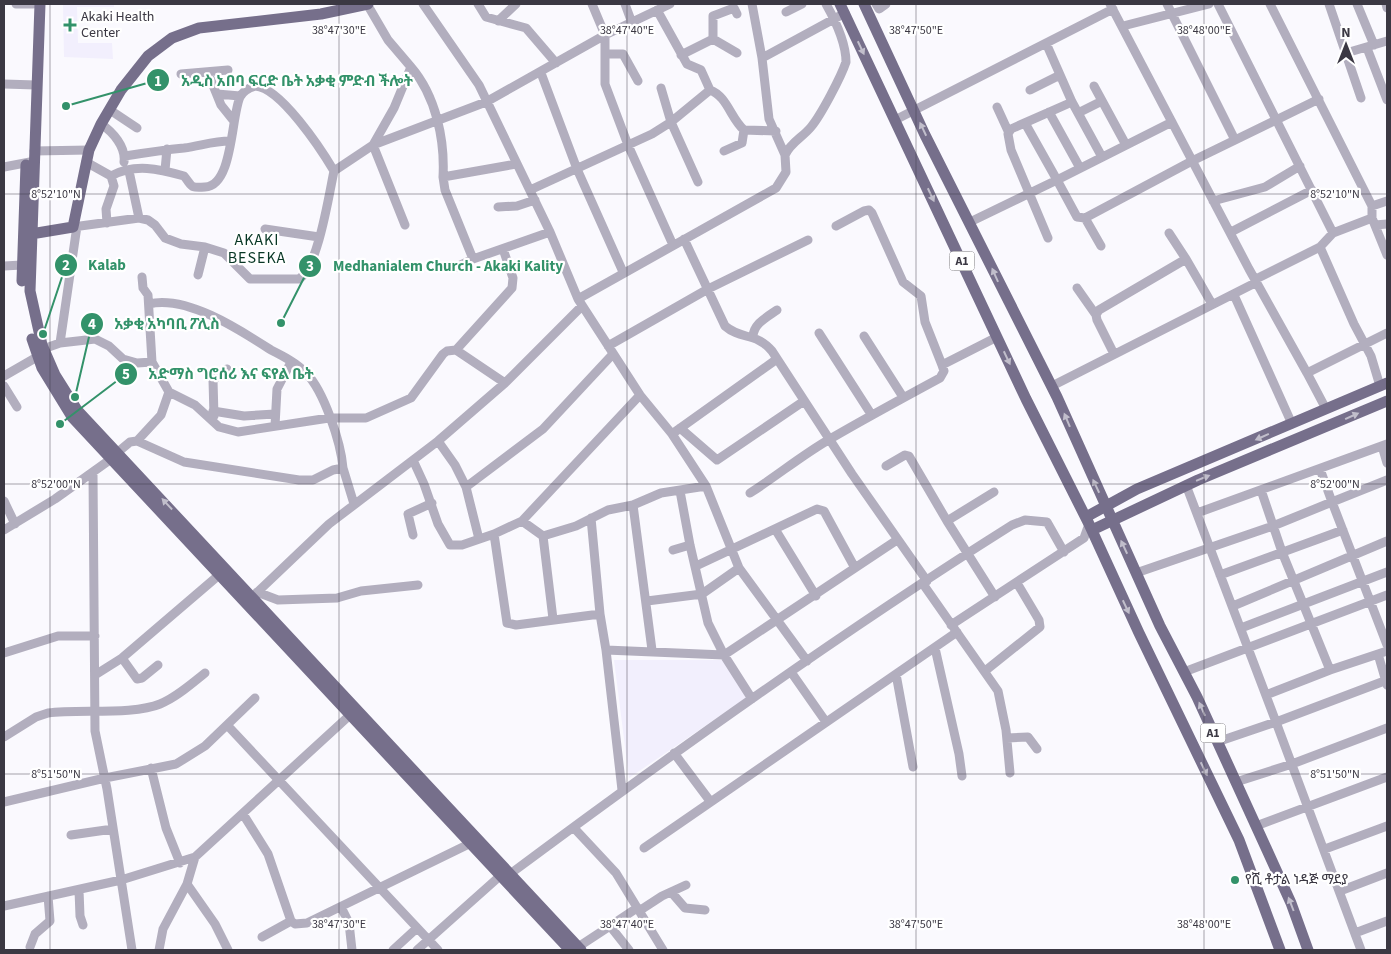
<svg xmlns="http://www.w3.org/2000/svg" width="1391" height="954" viewBox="0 0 1391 954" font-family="'Source Sans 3','Noto Sans Ethiopic',sans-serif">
	<rect width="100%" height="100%" fill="#faf9fe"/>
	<path fill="#f2effd" d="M63,4H114V7H77L78,43H112L113,59L64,57Z
		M614,660H726L746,698L629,778Z"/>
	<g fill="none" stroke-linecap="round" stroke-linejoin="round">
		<path stroke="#b2aebe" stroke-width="9" d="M16,4H33
			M367,4L388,40L411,67L394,108L373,145L405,225
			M423,4L479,85L550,232L578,299L640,395L522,521L494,534L507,623L516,625L600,614
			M478,4L486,17L526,28L556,63
			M592,4L605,35V84L628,145L673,245
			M625,4L632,23
			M876,4L879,9L886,4
			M1110,4L1249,269L1307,373
			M1167,4L1235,140
			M1218,4L1333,233
			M1270,4L1372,206V218L1333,233L1320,247L1354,324L1371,356L1380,386
			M1329,4L1361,98
			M1357,4L1374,45
			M1386,4L1387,8
			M657,10L687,64L701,70L710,90
			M786,12L802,4
			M498,21L516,4
			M1123,26L1209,4
			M713,39V16L734,8L737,14
			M713,39L737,53
			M1046,43L1072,102L1102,157
			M1367,48L1387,100
			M1346,53L1387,41
			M605,54H623L638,81
			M681,55L713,39
			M762,58L845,13
			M411,67C436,96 445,140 443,177
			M208,73L221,105L233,120
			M541,73L577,169L623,272
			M181,74L228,70
			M4,84L36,85
			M1094,86L1126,145
			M661,88L671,122L698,182
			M1030,90L1060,75
			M217,94L240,96
			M997,107L1008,131
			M110,110L137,128
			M1049,112L1080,168
			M1078,113L1102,101
			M895,120L1113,9
			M1172,122L1057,180L1077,217L1085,218L1192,161L1319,99
			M101,124C113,132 126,147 124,162
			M34,151L89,150
			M724,151L742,143L744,130
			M785,155C791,142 802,138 811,127C821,115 841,77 846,62C846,43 835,20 826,4
			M125,156C144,153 164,150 184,148C200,146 213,141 230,141
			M86,162L111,176L114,186L106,209L107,223
			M516,164L443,177L445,190L473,259L550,232
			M4,167L30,162
			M165,170L167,149
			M129,171L139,218
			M334,171L373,145L486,102L605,35L670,4
			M530,190L652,134L671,122L710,90C727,96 731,119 744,130L776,131
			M1213,201L1265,187L1300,166
			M1372,206L1387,201
			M498,207L517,206L535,200
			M1085,218L1101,246
			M1372,218L1387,255
			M970,222L1057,180L1025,123
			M1375,225L1387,224
			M836,226L864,211L869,210L872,213L903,282L921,296L925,322L942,365
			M73,227L139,218L148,220L155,225L165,238L181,244L205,247L224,253L250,279H299C318,268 329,194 334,171C321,149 280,87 255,86C248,88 243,91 240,97C231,117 233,186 205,187C189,188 193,187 184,176C159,169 135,163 111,176
			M265,229L319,237
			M1231,232L1312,190
			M1169,233L1186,259
			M1048,238L1011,150L1008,134L1011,129L1072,102
			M684,239L725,326C741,340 756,332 772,351L852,474L927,581
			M503,249L513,278L512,288L456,350L505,383
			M4,266L22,265
			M454,268L473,259
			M198,275L205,247
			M1256,279L1320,247
			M1077,288L1096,315
			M1234,295L1292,424
			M578,299L776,188L786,172L785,155L769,119L762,58L752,4
			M149,304C187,295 240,330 271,350C283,356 297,363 306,373C324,391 341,443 343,468
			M819,333L871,414
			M864,336L903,397
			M753,337C753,324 767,317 777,310
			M60,343L95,339L109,346L123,359L137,363L152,362
			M608,346L708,289L808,240
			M43,349L60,343L77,226
			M1114,354L1097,320L1096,315L1099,310L1186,259L1212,304
			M4,376L37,357
			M4,386L17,407
			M1052,386L1257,282
			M169,392L195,405L219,427L238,432L329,418H366L411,398L443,354L447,351L456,350
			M640,395L672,434L706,486
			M1326,409L1307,373L1387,333
			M213,411L244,416L275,414
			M214,416L213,380L227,369
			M275,426L277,389L291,362
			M680,428L717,460L804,401
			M672,434L777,359
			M137,441L161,415L169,392L152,362L148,295L143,288L142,277
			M438,441L455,465L466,487L543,429L612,355
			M1382,446L1387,463
			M118,452L130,442L137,441L184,462L299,480H313L333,470L343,468L354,504
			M413,460L424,484L438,524L450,545H462L494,534
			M886,466L905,455L909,456L947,521L995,597
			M1320,469L1332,502L1387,480
			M93,473L95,731L107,789L132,950
			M1186,485L1276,722L1217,742
			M466,487L479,539
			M1261,490L1282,552L1330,670
			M680,491L690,545L708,623L724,655L752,699
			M750,493C777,476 802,455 830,439C866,418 903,398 940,378L944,371L942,365L997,337
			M4,501L15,524
			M633,505L652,650
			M1197,513L1387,444
			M591,518L600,614L606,650
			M522,521L543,536L553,619
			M947,521L994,492
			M775,529L816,596
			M4,530L55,499L111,459
			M413,535L408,514L432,503
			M543,536L576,526L608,510L633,505L661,493L706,486L739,568L807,661
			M673,550L690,545
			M696,566L817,509L824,511L855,568
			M1136,573L1273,526L1332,502L1387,645
			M1220,575L1343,530
			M923,584L998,691L1006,730L1010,773
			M257,592L278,600L337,598L361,591L418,585
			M647,601L702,594L739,568
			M247,602L329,524L438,441L505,383L582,306
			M1233,606L1387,541
			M951,625L1084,538L1089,524
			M1241,628L1387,572
			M935,648L959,754L962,776
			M4,653L58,636H95
			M1378,654L1387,685
			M122,658L137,679L142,678L158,665
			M985,671L1040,627L1039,620L1017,583
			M791,672L826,722
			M1184,672L1387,595
			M896,674L913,767
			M95,675L122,658L219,575
			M1266,695L1330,670L1387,651
			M228,726L438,950
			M4,737L36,717L48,713C79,709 134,715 160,704C177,697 191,684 205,673
			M1007,738L1028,737L1037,749
			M674,753L710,801
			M151,768L166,828L180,863
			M1236,782L1292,764L1387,728
			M622,790L606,650L724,655L897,540
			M4,802L105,778L176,764L205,746L255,698
			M243,814L268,854L291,921L295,924L307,923L469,844
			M1256,826L1387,777
			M574,828L616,873L663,950
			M71,835L113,829
			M644,848L957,632
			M1325,849L1387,826
			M510,874C673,753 839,634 1012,525L1025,520L1047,522L1064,552
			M187,884L215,924L228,950
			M79,890L80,916L83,925
			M1340,891L1387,873
			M672,893L685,908L705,910
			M4,906L121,880L195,857
			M341,907L349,923L352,950
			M639,911L662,896L686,885
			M610,926L637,908
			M1355,933L1387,921
			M262,937L291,921
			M30,947L35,934L50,921L48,896
			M578,947L610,926L629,950
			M159,950L163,929L187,884L195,857L350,715
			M393,950L417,928
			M417,950L500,876
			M1361,950L1276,722L1387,680"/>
		<path stroke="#766f8b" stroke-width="11" d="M40,4L30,291L42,345L55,375L77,410L581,950
			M840,4L1026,399L1089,524L1139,633L1239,840L1280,950
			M864,4L925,135L1057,397L1160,626L1197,697L1267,850L1291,903L1308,950
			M31,234L73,227L89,150L101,124L121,90L148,56L172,38L199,28L321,14L368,4
			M22,281L26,165
			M32,339L42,368L72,417L570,950
			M1086,517L1137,489L1387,383
			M1092,530L1198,480L1387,401"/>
	</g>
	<defs><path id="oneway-solid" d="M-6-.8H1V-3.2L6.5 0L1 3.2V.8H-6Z" transform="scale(1.25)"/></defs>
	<g fill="#c1becb">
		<use href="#oneway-solid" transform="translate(861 48) rotate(65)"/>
		<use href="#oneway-solid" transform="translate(923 129) rotate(-115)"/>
		<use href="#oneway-solid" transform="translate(931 195) rotate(65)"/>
		<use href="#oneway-solid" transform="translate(995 275) rotate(-114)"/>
		<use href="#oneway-solid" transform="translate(1007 358) rotate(65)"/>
		<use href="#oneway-solid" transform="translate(1352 416) rotate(-24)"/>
		<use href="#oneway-solid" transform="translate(1067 420) rotate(-113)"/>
		<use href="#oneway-solid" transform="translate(1262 437) rotate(156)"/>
		<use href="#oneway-solid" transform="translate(1203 478) rotate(-22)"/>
		<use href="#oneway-solid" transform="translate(1096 486) rotate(-115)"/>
		<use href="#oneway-solid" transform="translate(167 504) rotate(-133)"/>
		<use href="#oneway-solid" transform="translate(1124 547) rotate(-115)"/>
		<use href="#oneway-solid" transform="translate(1126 607) rotate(65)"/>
		<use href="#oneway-solid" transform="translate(1202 709) rotate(-114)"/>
		<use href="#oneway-solid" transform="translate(1204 769) rotate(64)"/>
		<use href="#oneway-solid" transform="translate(1291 904) rotate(-111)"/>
	</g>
	<path fill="none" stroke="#3b3843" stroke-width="1" stroke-opacity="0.45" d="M50,4V950M339,4V950M627,4V950M916,4V950M1204,4V950M4,194H1387M4,484H1387M4,774H1387"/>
	<g fill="#33926a" stroke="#fff" stroke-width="2">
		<path d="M67.5 17.5h5v5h5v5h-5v5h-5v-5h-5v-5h5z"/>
		<circle cx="1235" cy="880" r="5"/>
	</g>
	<g text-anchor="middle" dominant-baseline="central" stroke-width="4.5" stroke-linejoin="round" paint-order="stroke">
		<g fill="#fff" stroke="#76747b" stroke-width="1">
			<rect x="949.5" y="251.5" width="25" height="19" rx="4"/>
			<rect x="1200.5" y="723.5" width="25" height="19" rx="4"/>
		</g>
		<g font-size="12" font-weight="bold" fill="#3b3843">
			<text x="962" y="261">A1</text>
			<text x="1213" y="733">A1</text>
		</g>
		<g font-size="14" fill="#3b3843" stroke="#fff" text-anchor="start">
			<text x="81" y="17">Akaki Health<tspan x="81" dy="16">Center</tspan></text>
			<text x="1245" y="880">የሺ ቶታል ነዳጅ ማደያ</text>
		</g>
		<g font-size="16" letter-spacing="1" fill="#083725" stroke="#fff">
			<text x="257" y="240">AKAKI<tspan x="257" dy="18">BESEKA</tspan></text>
		</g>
	</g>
	<g font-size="12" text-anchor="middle" fill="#3b3843" stroke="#fff" stroke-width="4.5" stroke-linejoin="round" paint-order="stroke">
		<text x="339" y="34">38°47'30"E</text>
		<text x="627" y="34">38°47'40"E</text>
		<text x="916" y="34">38°47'50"E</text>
		<text x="1204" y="34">38°48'00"E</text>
		<text x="56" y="198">8°52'10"N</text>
		<text x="1335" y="198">8°52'10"N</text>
		<text x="56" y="488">8°52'00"N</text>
		<text x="1335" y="488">8°52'00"N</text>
		<text x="56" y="778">8°51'50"N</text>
		<text x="1335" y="778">8°51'50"N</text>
		<text x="339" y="928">38°47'30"E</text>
		<text x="627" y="928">38°47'40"E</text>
		<text x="916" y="928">38°47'50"E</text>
		<text x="1204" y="928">38°48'00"E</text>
	</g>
	<path fill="none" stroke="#33926a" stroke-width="2" d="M66 106L158 80M43 334L66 265M281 323L310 266M75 397L92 324M60 424L126 374"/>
	<g fill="#33926a" stroke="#fff" stroke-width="2">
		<circle cx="66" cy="106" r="5"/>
		<circle cx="43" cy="334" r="5"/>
		<circle cx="281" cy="323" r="5"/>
		<circle cx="75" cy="397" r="5"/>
		<circle cx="60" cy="424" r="5"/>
		<circle cx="158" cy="80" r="12"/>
		<circle cx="66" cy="265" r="12"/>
		<circle cx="310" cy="266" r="12"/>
		<circle cx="92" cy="324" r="12"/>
		<circle cx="126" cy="374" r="12"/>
	</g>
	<g font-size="15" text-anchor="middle" font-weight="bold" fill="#fff">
		<text x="158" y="86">1</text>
		<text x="66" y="270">2</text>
		<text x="310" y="271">3</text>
		<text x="92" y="329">4</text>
		<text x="126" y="379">5</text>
	</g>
	<g font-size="15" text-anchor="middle" font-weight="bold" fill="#33926a" stroke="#fff" stroke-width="4.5" stroke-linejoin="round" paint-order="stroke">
		<text x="297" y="86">አዲስ አበባ ፍርድ ቤት አቃቂ ምድብ ችሎት</text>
		<text x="107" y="270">Kalab</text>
		<text x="448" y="271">Medhanialem Church - Akaki Kality</text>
		<text x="167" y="329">አቃቂ አካባቢ ፖሊስ</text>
		<text x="231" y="379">አድማስ ግሮሰሪ እና ፍየል ቤት</text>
	</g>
	<rect width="1391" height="954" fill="none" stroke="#3b3843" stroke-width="10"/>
	<g transform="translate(1346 45)" stroke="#ffffff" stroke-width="4" paint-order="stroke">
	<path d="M0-4L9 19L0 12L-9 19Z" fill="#3b3843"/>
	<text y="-8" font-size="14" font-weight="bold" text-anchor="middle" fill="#3b3843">N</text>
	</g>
</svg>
